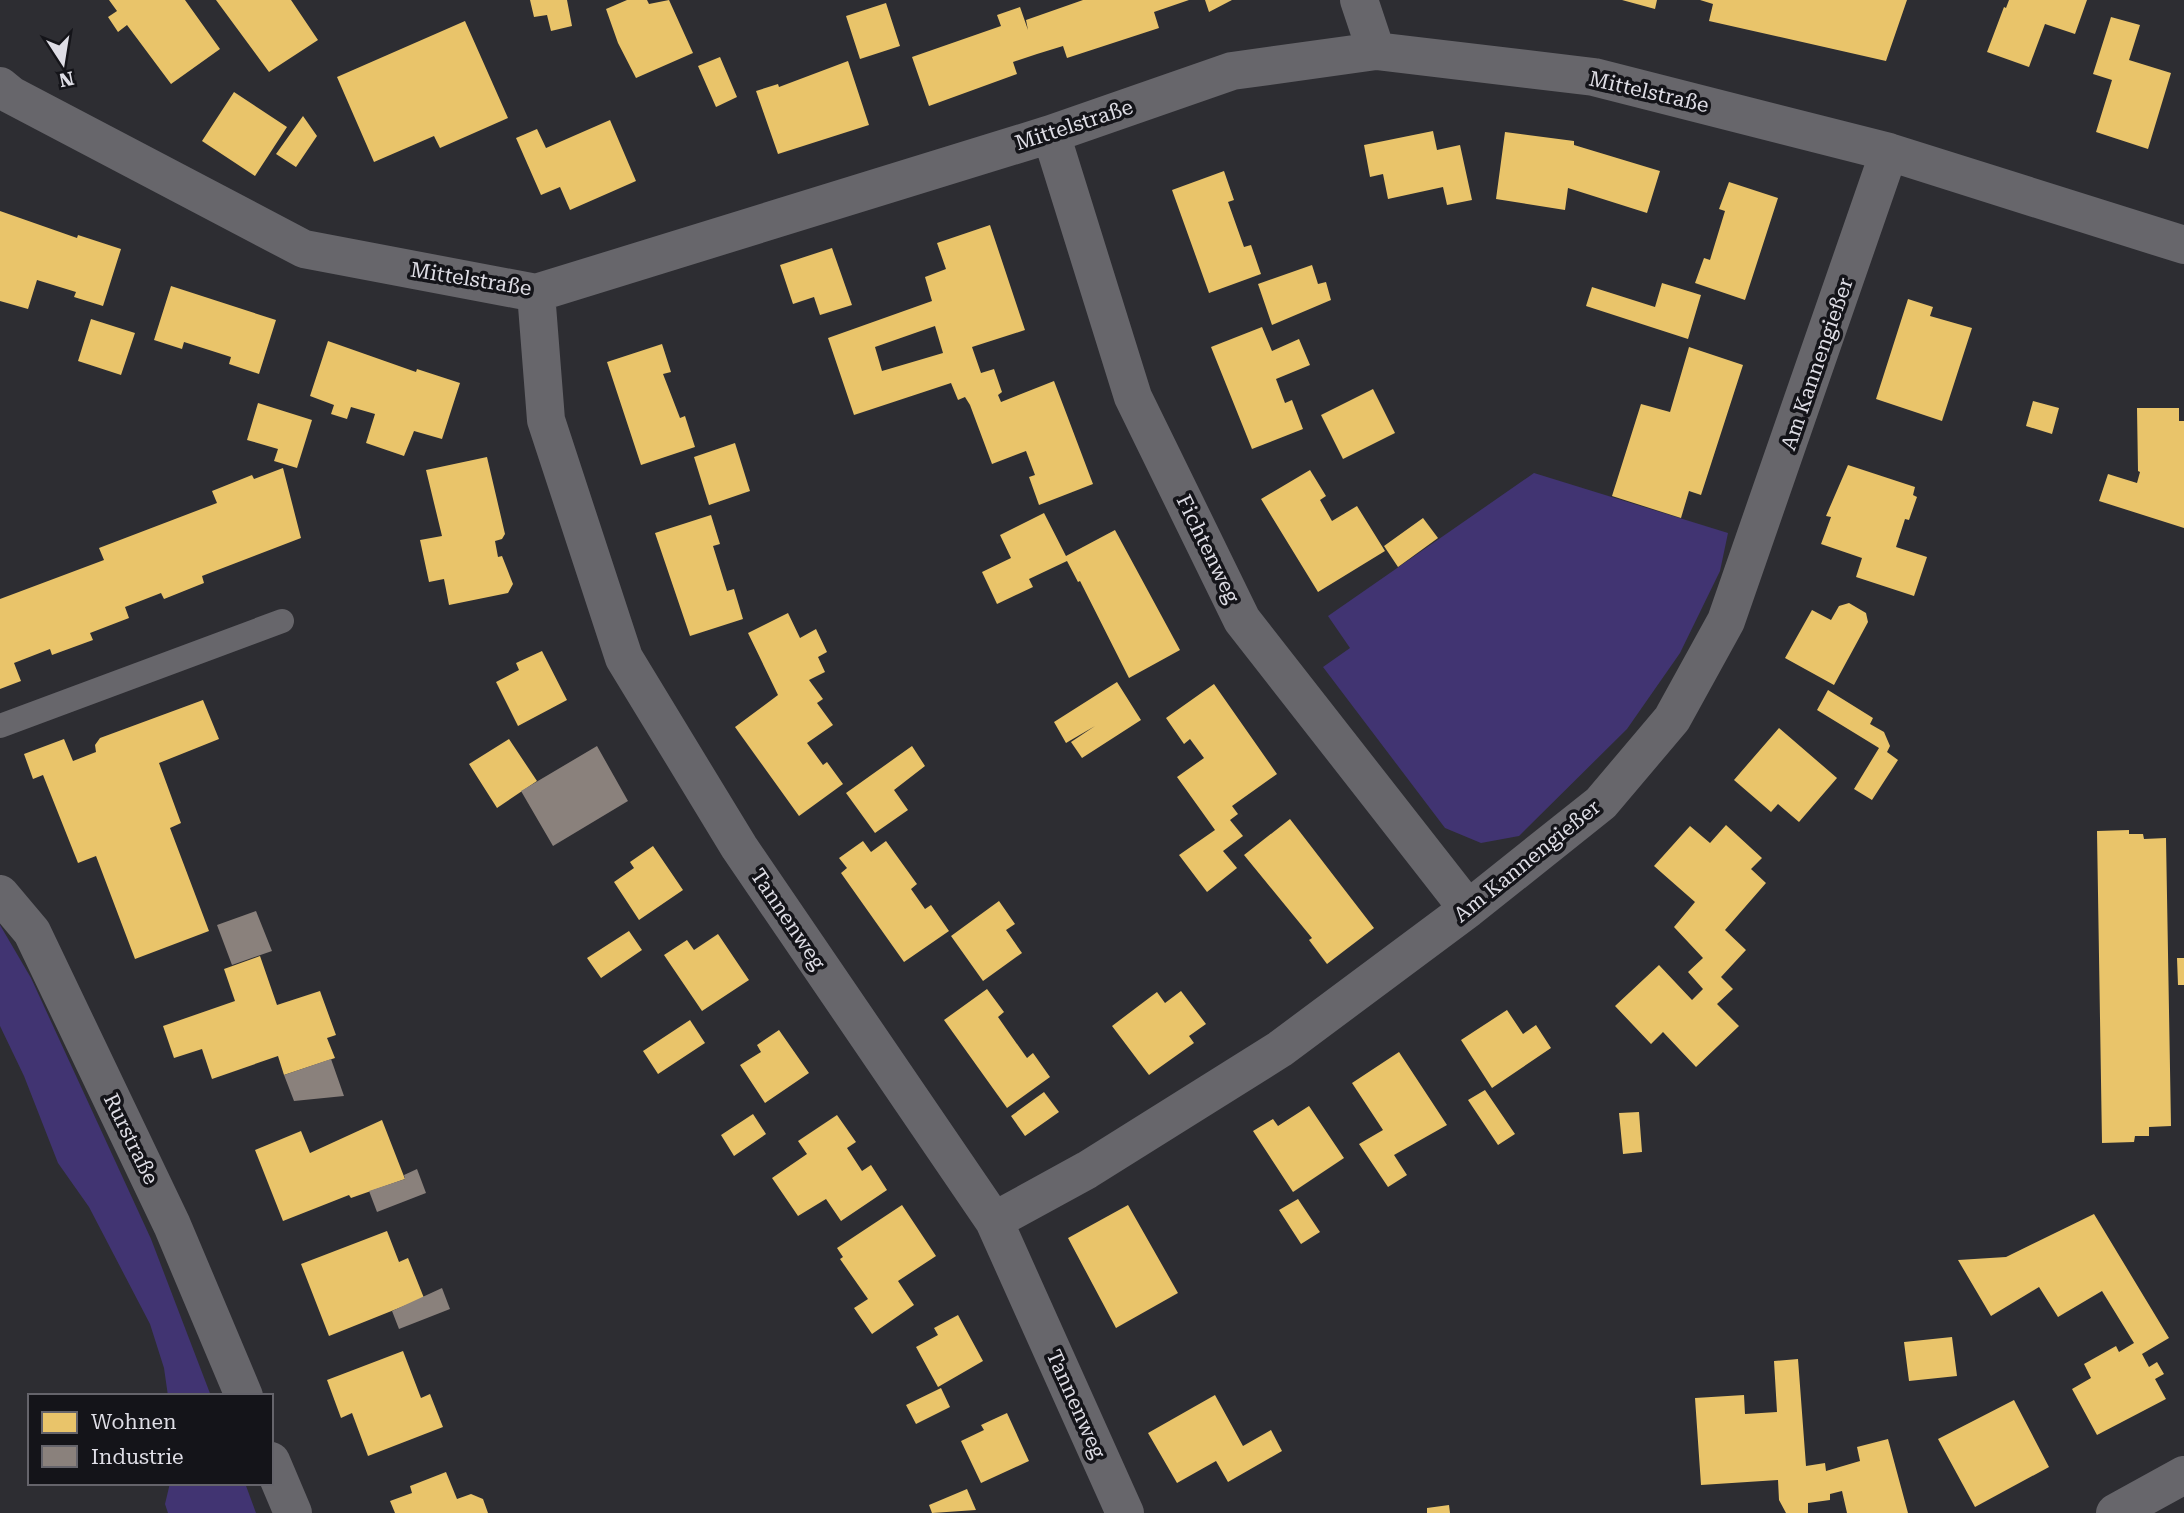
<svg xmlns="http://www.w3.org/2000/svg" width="2184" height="1513" viewBox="0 0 2184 1513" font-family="'Roboto Serif',serif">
	<rect width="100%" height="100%" fill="#2d2d32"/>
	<path fill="#413472" d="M1534,473L1728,533L1720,571L1680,653L1627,729L1519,836L1481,843L1445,828L1323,667L1350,648L1328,616Z
		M0,925L31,978L151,1239L211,1396H168L164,1368L150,1324L89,1207L58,1163L24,1076L0,1026Z
		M170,1483H245L256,1513H168L165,1504Z"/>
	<path fill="#e9c46a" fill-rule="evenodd" d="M109,0H185L220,49L171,84L127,25L118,32L108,17L117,11Z
		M216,0H291L318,40L269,72Z
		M530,0H567L572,26L551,31L547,15L534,17Z
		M627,0H647L649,4L669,0L693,53L636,78L618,43L606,9Z
		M1083,0H1189L1154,12L1159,28L1067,58L1063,46L1037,54L1013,62L1017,74L929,106L912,57L1001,26L997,15L1020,7L1028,30L1026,20Z
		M1205,0H1232L1209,12Z
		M1622,0H1657L1655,9Z
		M1700,0H1907L1886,61L1709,21L1713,4Z
		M2009,0H2087L2075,34L2045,24L2029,67L1987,52L2004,7L2006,8Z
		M886,3L900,46L860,59L846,16Z
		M2111,17L2140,25L2129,60L2171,73L2148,149L2096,132L2112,80L2093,74Z
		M465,21L508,118L440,148L434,136L374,162L337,77Z
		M720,57L737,97L716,107L698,66Z
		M848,61L869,125L778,154L756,91L778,84L779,87Z
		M234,92L287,127L255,176L202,141Z
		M303,116L317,136L296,167L276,154Z
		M610,120L636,181L570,210L560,187L541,195L516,138L537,129L546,148Z
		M1433,131L1437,150L1460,145L1472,200L1447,205L1443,187L1388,199L1383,174L1370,177L1364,145Z
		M1505,132L1574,141V145L1660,171L1647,213L1568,188L1565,210L1496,199Z
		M1224,171L1234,200L1228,202L1244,247L1251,245L1261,274L1209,293L1172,190Z
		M1729,182L1778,198L1745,300L1695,283L1704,258L1710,260L1725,211L1719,209Z
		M0,211L77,238L78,235L121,249L103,306L74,297L76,292L37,280L28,309L0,301Z
		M990,225L1025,330L972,347L981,373L994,369L1002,392L998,395L1001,402L1054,381L1093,484L1039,505L1029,477L1035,475L1026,451L992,464L970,405L965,397L958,400L951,383L854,415L828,338L932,301L925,277L946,269L937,243ZM935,326L943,353L882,371L875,347Z
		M832,248L852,305L820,315L814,297L793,304L780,265Z
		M1312,265L1318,284L1326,282L1331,300L1272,325L1258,284Z
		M1662,283L1701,295L1688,339L1586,306L1592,287L1655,307Z
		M171,286L276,320L259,374L229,364L231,357L184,342L182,349L154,340Z
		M1908,299L1933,307L1930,316L1972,328L1942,421L1876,399Z
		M91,319L135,333L121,375L78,361Z
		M1262,327L1272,351L1299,339L1310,365L1276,379L1285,403L1292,400L1303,429L1252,449L1211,347Z
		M328,341L416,372L417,369L460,383L442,439L414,431L404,456L366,443L375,414L351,407L347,419L331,414L334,405L310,396Z
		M662,344L671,372L663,374L680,418L685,416L695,447L641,465L607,362Z
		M1689,347L1743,365L1701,495L1689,491L1681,518L1612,496L1641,404L1670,412Z
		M1373,389L1395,433L1343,459L1321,415Z
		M2033,401L2059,408L2052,434L2026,426Z
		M258,403L312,420L297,468L274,461L278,449L247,440Z
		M2137,408H2179V421H2184V528L2099,501L2108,474L2137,483L2140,472L2138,471Z
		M735,443L750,491L709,505L694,457Z
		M487,457L505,534L502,539L495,541L498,557L502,556L513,584L508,593L449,605L444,579L429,582L420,540L442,536L426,470Z
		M1848,465L1915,487L1913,495L1917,497L1909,520L1905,519L1896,547L1927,557L1914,596L1856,577L1862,558L1821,544L1831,517L1826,516Z
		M283,468L301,538L202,576L204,583L164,599L161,593L125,607L129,618L90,633L93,640L52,655L50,649L14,663L21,681L0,689V599L104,560L99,548L217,503L212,491L252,475L254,479Z
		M1310,470L1326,496L1320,500L1332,521L1357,506L1385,551L1318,592L1261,499Z
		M1044,513L1066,556L1115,530L1180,650L1129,678L1080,581L1078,582L1067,561L1029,579L1033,587L997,604L982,572L1011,558L1000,535Z
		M711,515L720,544L713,546L727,591L734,589L743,619L690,636L655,533Z
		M1423,518L1438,538L1398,567L1384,546Z
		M1849,603L1866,613L1868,622L1834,685L1785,658L1812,610L1831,620L1839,606Z
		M788,613L800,638L816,629L827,652L818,657L825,672L809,680L823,699L817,703L833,725L807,743L823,765L827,762L843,784L799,816L735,727L778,695L748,633Z
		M542,651L567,700L518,726L496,682L519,670L516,663Z
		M1117,682L1141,720L1082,758L1071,742L1095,726L1066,743L1054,722Z
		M1214,684L1277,774L1232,806L1238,814L1230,820L1243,836L1223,851L1237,868L1207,892L1179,855L1215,830L1177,777L1204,758L1190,739L1184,744L1166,718Z
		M1828,690L1873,718L1870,724L1884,732L1890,746L1887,752L1898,760L1872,800L1854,789L1879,748L1817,710Z
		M203,700L219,739L159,763L181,823L170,828L209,931L135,959L96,856L78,863L43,775L33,779L24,754L64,739L73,761L96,752L95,745L100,738Z
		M1779,728L1837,778L1799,822L1778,804L1771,812L1734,780Z
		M509,739L537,781L497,808L469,764Z
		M912,746L925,766L894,790L908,810L875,833L846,793Z
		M1290,819L1374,928L1327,964L1309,940L1312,938L1244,855Z
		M1726,825L1762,858L1751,869L1766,883L1725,930L1746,950L1721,977L1733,989L1717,1004L1739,1026L1696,1067L1663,1032L1651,1044L1615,1006L1659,965L1692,1000L1703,989L1688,972L1703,958L1674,927L1695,902L1654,866L1690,826L1710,843Z
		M2129,830V834H2143L2144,839L2166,838L2171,1126L2149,1127V1136H2135L2134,1142L2102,1143L2097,831Z
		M863,841L871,852L886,841L917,884L911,889L925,909L931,905L949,931L904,962L841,873L847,868L839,858Z
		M653,846L683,890L639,920L614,882L634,868L630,862Z
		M999,901L1015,924L1006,930L1022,953L983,981L951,936Z
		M629,931L642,950L601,978L587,958Z
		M718,934L749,980L702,1011L664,955L687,940L694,950Z
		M260,956L277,1005L320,991L336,1035L327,1038L335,1058L284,1075L278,1056L212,1079L202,1049L174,1058L163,1026L235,1001L224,969Z
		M2177,958H2184V985H2178Z
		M987,989L1004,1012L998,1017L1012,1037L1027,1058L1033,1053L1050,1077L1007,1108L944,1020Z
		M1181,991L1206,1024L1189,1036L1194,1043L1149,1075L1112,1026L1157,992L1165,1003Z
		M1507,1010L1523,1034L1536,1025L1551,1048L1492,1088L1461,1040Z
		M690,1020L705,1043L658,1074L643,1051Z
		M779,1030L809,1073L765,1103L740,1065L761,1052L757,1045Z
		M1399,1052L1447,1125L1394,1155L1407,1175L1388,1187L1359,1144L1383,1130L1352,1083Z
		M1485,1090L1515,1134L1498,1145L1468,1100Z
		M1044,1092L1059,1112L1025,1136L1011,1116Z
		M1309,1106L1344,1158L1293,1192L1253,1131L1273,1119L1278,1126Z
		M1639,1112L1642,1152L1623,1154L1619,1113Z
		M753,1114L766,1134L734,1156L721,1135Z
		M837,1115L856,1142L847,1148L862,1171L871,1165L887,1190L841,1221L826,1199L798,1216L772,1178L807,1154L798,1141Z
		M382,1120L405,1179L351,1198L349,1195L283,1221L255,1150L301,1131L310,1153Z
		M1298,1199L1320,1232L1301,1244L1279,1210Z
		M902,1205L936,1256L898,1281L914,1305L872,1334L854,1308L868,1299L840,1259L843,1257L837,1248Z
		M1128,1205L1178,1293L1116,1328L1068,1238Z
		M2094,1214L2169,1338L2142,1354L2149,1367L2157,1362L2164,1374L2155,1379L2166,1399L2097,1435L2072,1389L2091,1378L2084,1364L2116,1346L2119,1352L2134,1343L2102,1291L2058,1317L2039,1287L1991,1316L1958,1260L2006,1257Z
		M387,1231L399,1262L408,1258L424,1298L329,1336L301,1264Z
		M958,1315L983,1361L938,1387L916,1347L938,1335L934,1328Z
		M1952,1337L1957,1376L1909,1381L1904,1342Z
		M403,1351L421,1398L430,1394L443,1427L368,1456L352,1413L341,1418L327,1380Z
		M1798,1359L1806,1466L1825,1463L1826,1471L1860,1461L1857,1447L1888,1439L1908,1513H1847L1842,1491L1830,1494V1500L1808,1503V1513H1786L1779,1500L1778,1480L1701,1485L1695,1398L1744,1395L1745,1414L1777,1412L1774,1361Z
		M941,1388L950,1407L916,1424L906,1405Z
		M1215,1395L1243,1446L1271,1430L1282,1451L1228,1482L1216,1461L1177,1483L1148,1433Z
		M2014,1400L2049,1467L1975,1507L1938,1439Z
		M1007,1413L1029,1461L981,1483L961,1441L984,1430L981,1425Z
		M446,1472L457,1499L471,1494L483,1499L488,1513H395L390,1501L412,1493L410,1486Z
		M967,1489L976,1510L932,1513L929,1505Z
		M1449,1505L1450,1513H1427V1508Z"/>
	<path fill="#8a817c" d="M597,746L628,801L553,846L521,791Z
		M256,911L272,951L232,965L217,925Z
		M331,1059L344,1096L294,1101L284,1075Z
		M417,1169L426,1193L377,1212L369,1191L405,1179L404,1175Z
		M442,1288L450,1309L399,1329L392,1311Z"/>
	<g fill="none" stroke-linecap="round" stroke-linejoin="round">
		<path stroke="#67666b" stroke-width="24" d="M0,726L282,621"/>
		<path stroke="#67666b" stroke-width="38" d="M1359,0L1376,51
			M0,86L11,95L304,249L536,293L1051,134L1232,71L1376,51L1594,77L1889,152L2184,245
			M1051,134L1133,397L1242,620L1468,909
			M536,293L546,420L624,658L739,847L994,1221L1125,1513
			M0,894L32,932L172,1225L244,1396
			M994,1221L1087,1170L1280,1049L1468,909L1601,803L1672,719L1726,621L1889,152
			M271,1461L293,1513
			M2115,1513L2184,1475"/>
	</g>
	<g text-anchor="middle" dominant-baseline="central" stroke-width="7" stroke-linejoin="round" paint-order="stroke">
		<g font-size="21" fill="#dedde5" stroke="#141419">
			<text transform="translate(1649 92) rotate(13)">Mittelstraße</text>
			<text transform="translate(1074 125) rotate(-18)">Mittelstraße</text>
			<text transform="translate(471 279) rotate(9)">Mittelstraße</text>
			<text transform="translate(1817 364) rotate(-71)">Am Kannengießer</text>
			<text transform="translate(1208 549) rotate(64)">Fichtenweg</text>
			<text transform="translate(1527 861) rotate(-39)">Am Kannengießer</text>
			<text transform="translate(788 919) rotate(56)">Tannenweg</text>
			<text transform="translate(131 1139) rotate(64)">Rurstraße</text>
			<text transform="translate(1076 1404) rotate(66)">Tannenweg</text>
		</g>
	</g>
	<rect x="28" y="1394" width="245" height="91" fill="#141419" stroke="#65646b" stroke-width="2"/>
	<rect x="42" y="1412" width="35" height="21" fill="#e9c46a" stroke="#65646b" stroke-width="2"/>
	<text x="91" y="1429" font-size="21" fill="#dedde5">Wohnen</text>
	<rect x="42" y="1446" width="35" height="21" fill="#8a817c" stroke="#65646b" stroke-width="2"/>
	<text x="91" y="1464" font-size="21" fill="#dedde5">Industrie</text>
	<g transform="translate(63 63) rotate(168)" stroke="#141419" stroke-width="5" paint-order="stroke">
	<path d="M0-5L12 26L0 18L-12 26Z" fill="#dedde5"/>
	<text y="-10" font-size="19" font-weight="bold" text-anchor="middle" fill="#dedde5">N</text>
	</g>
</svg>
